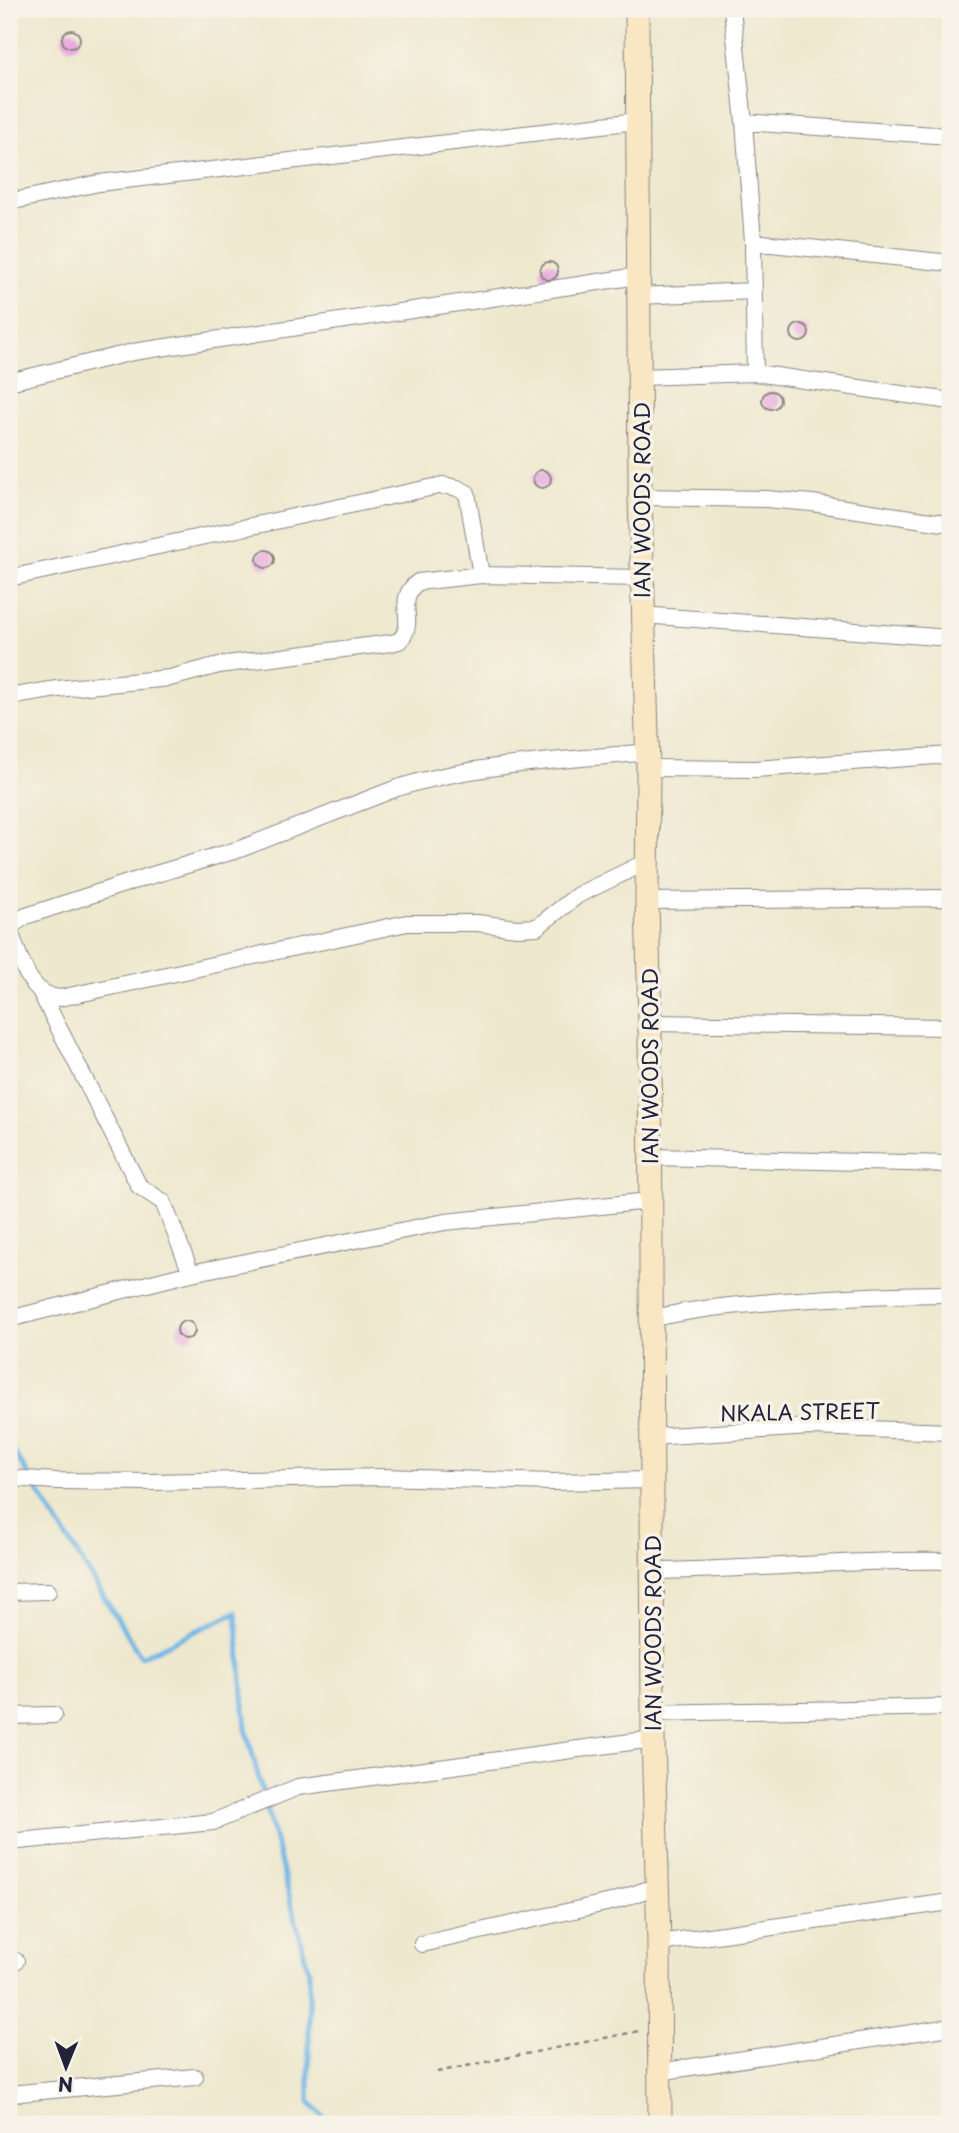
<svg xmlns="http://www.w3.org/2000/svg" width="959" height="2133" viewBox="0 0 959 2133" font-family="'Playpen Sans',sans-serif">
	<rect width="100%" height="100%" fill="#f7f3e8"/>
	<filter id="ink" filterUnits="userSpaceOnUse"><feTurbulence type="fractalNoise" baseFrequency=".0143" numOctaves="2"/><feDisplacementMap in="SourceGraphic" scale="14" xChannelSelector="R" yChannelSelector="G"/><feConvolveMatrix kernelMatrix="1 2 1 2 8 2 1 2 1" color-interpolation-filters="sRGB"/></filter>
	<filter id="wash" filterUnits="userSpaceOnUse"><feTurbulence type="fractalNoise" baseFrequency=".00686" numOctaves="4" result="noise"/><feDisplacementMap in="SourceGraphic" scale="28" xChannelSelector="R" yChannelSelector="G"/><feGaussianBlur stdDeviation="1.57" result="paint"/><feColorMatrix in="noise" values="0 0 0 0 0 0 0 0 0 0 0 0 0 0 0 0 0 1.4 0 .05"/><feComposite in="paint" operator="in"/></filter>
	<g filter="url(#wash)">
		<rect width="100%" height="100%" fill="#eee8ce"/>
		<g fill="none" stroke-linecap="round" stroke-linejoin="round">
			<path stroke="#6fb6e6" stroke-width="5" d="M9,1444L141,1657L236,1612L246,1729L309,1972V2101L330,2124"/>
		</g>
		<g id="blocks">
			<path fill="#e8a6de" d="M62 39a9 9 0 1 1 18 0a9 9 0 1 1-18 0Z
				M540 271a9 9 0 1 1 18 0a9 9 0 1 1-18 0Z
				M791 333a9 9 0 1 1 18 0a9 9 0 1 1-18 0Z
				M762 400a9 9 0 1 1 18 0a9 9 0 1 1-18 0Z
				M533 479a9 9 0 1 1 18 0a9 9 0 1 1-18 0Z
				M257 559a9 9 0 1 1 18 0a9 9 0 1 1-18 0Z
				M177 1330a9 9 0 1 1 18 0a9 9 0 1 1-18 0Z"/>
		</g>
	</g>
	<g filter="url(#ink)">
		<use href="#blocks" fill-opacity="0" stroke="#888584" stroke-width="2"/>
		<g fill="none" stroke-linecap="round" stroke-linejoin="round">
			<g stroke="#888584" stroke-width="18">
				<path id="street" d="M732,9L744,122L753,242
					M744,122L950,136
					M9,202L99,183L637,121
					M638,296L754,291
					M755,373L753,242L950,263
					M640,377L755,373L950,401
					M9,382L133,352L638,276
					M640,497L766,499L812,503L950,524
					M9,578L443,485L457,488L467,493L481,575L642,578
					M642,615L950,638
					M9,697L57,689L170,678L219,665L391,643L399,641C419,622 393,601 418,582L481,575
					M648,768L755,769L950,755
					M647,901L950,898
					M9,927L26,916L146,877L240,849L397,788C477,763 564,761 647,752
					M9,930C21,956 26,995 60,998L407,923H477L517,928L537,927L578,895L646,862
					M41,993L139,1186L163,1202L191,1273
					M650,1023L950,1027
					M650,1157L950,1164
					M9,1319L191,1273L445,1222L649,1201
					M651,1319C695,1308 739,1305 784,1301C839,1297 895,1294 950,1294
					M651,1437L811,1427L950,1432
					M9,1478L56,1481L151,1482L382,1477L553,1482L651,1480
					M652,1571C752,1570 851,1559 950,1561
					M9,1592L48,1591
					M653,1713L950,1707
					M9,1716L54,1715
					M9,1842L213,1822L298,1787L653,1739
					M659,1943L950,1902
					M422,1944L615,1901L657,1886
					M9,1961H16
					M659,2072L950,2027
					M9,2094L195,2077"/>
			</g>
			<g stroke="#888584" stroke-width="25">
				<path id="secondary" d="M637,9L640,497L648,768L647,901L650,1023L653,1739L659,1943L660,2124"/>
			</g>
			<path stroke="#888584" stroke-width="2.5" stroke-dasharray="5 5" stroke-linecap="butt" d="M437,2072L639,2031"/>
			<use href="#street" stroke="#fff" stroke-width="16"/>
			<use href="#secondary" stroke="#f9e7c3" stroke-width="23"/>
		</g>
	</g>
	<g text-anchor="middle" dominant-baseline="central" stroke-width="7" stroke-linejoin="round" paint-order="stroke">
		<g font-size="21" fill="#22223b" stroke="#f7f3e8">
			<text transform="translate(641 500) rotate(-90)">IAN WOODS ROAD</text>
			<text transform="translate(649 1066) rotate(-90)">IAN WOODS ROAD</text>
			<text transform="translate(800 1411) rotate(-1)">NKALA STREET</text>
			<text transform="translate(652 1633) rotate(-90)">IAN WOODS ROAD</text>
		</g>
	</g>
	<rect width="959" height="2133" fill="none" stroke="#f7f3e8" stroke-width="35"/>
	<g transform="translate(66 2067) rotate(181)" stroke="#f7f3e8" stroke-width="5" paint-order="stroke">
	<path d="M0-5L12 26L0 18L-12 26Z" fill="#22223b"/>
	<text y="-10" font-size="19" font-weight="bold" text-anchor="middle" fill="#22223b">N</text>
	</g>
</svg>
